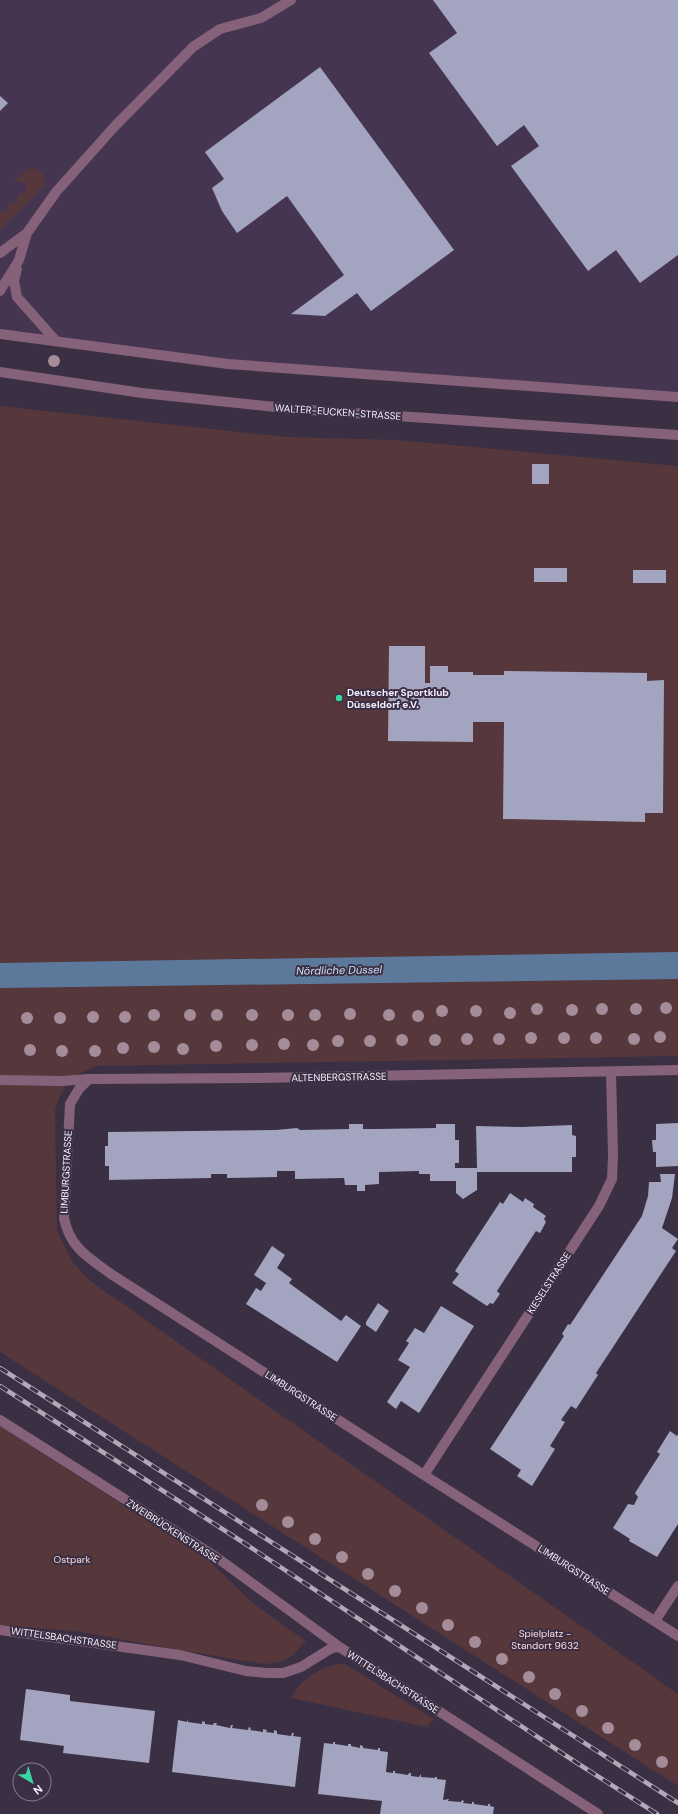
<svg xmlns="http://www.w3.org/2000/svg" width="678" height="1814" viewBox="0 0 678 1814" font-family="'DM Sans',sans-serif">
	<rect width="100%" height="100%" fill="#3b2f44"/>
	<path fill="#453551" d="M0,0H678V395L228,361L0,330Z"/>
	<path fill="#55373c" d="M36,168L43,173L45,185L0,230V211L7,212L10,202L17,203L19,193L25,194L26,183L14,181L28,169Z
		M0,406L287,437L398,440L678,466V1056L97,1066C72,1075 63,1084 55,1110L57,1231L72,1261L89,1280L678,1694V1786L0,1352Z
		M0,1426L208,1560L255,1605L306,1641L292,1656L281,1662L266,1664L184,1651L82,1632L0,1625Z
		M337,1664H345L434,1719L427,1727L291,1698C303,1678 315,1670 337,1664Z"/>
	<path fill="#5c799c" d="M678,952V979L0,988V963Z"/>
	<path fill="#a2a4c0" d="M433,0H678V255L640,283L616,250L588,271L511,166L539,146L524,125L497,146L429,53L457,33Z
		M320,67L454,250L371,311L357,293L325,316L291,314L344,275L287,196L237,233L222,211L212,188L224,179L205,152Z
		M0,96L8,103L0,111Z
		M532,464H549V484H532Z
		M534,568H567V582H534Z
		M633,570H666V583H633Z
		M389,646H425V683H430V666H448V672H473V675H504V671L647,673V681L664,680L663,813H645V822L503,819L504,722H473V742L388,741Z
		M678,1123V1166L656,1167V1152H653L652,1140H656V1124Z
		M349,1124H363V1129H378L436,1128V1124H455V1140H459V1163H455V1168H477L476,1126L521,1127L572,1125V1135L576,1136V1157H572V1172H477V1190L463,1199L456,1193V1181H430V1174H419V1171L379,1172V1184L365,1185V1191H357V1185H345L344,1178L295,1179V1171H277V1177L227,1178V1174H211V1178L109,1180V1166H105V1146H108V1132L276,1130L297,1128L300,1130L349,1129Z
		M660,1174H675L672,1198L662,1228L678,1239L672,1248L676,1251L596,1373L598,1375L576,1409L571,1406L561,1420L565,1422L550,1446L555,1449L532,1486L517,1476L521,1470L490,1449L564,1336L562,1334L568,1324L570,1325L642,1216L648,1196L649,1182H661Z
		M510,1193L523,1202L525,1198L534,1204L533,1207L546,1216L544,1219L546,1222L540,1233L536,1231L497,1291L500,1294L493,1304L490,1303L487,1306L452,1283L459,1274L455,1271L500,1202L503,1204Z
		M272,1246L285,1255L277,1268L292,1279L289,1283L341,1321L346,1315L361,1326L337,1362L246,1304L256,1288L261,1291L266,1283L254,1275Z
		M378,1303L389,1311L376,1332L366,1325V1322Z
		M441,1306L474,1326L419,1413L401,1401L396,1409L387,1402L410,1367L398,1360L409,1343L406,1341L415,1328L424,1333Z
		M670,1431L677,1436L678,1434V1524L657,1557L629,1541L630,1539L613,1528L628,1504L634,1505L638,1497L635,1493L660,1454L657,1452Z
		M26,1689L70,1695V1701L155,1711L149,1763L63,1753L64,1746L20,1740Z
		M187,1719L188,1722L202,1724V1721L205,1722V1724L213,1725L214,1723H217L216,1725L230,1728L231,1725H233L232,1728L248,1730L249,1727L251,1728L250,1730L263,1732V1729L267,1730L266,1732L274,1733V1730L277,1731V1734L291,1736L292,1733H294L293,1736L301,1737L295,1787L172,1772L178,1720L187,1722Z
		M333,1742H335V1744L348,1746V1744H351V1746L360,1748V1745L363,1746V1748L378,1750V1748H380V1751L388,1752L386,1772L393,1773V1771H395V1773L408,1775L409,1773H411V1776L419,1777L421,1774V1777L435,1778V1777H437V1779L446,1780L443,1800L449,1799L448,1801L461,1802L462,1800L464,1801L463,1803L472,1804V1802H474V1804L488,1806V1804H490V1806L494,1807L493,1814H380L382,1801L318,1794L324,1743L333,1744Z"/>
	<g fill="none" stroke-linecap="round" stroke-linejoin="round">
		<path stroke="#856279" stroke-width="10" d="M0,253L27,233
			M17,269L14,281L17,297L56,341
			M0,291L19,260L27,233L56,192L115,126L193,47L220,29L261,18L291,0
			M0,1080L62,1081L89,1079
			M0,1420L216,1557L341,1648"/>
		<path stroke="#856279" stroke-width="10" d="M0,334L228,364L678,397
			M0,372L142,393L294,409L678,435
			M678,1070L258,1078L89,1079L79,1089L70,1104L64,1218C70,1248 88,1257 111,1274L424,1475L678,1636
			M424,1475L599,1206L612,1179L613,1156L611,1072
			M655,1621L678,1586
			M0,1630L180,1655L246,1671L267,1673H283L301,1667L330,1649L336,1647L341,1648L598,1814"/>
		<g stroke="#b1a8b8" stroke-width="4.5">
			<path id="rail" d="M0,1368L678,1803
				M0,1386L241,1541L577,1763L657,1814"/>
		</g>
		<use href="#rail" stroke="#3b2f44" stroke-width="3" stroke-dasharray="9" stroke-linecap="butt"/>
	</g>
	<g fill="#a58c99">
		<circle cx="54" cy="361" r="6"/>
		<circle cx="666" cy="1008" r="6"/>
		<circle cx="537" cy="1009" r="6"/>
		<circle cx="602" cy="1009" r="6"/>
		<circle cx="636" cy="1009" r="6"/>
		<circle cx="572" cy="1010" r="6"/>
		<circle cx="442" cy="1011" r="6"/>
		<circle cx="476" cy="1011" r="6"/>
		<circle cx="510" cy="1013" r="6"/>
		<circle cx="350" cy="1014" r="6"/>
		<circle cx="154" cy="1015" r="6"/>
		<circle cx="190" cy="1015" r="6"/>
		<circle cx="217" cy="1015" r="6"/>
		<circle cx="252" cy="1015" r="6"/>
		<circle cx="288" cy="1015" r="6"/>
		<circle cx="315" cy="1015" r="6"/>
		<circle cx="389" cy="1015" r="6"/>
		<circle cx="418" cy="1016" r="6"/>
		<circle cx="93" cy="1017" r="6"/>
		<circle cx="125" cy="1017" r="6"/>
		<circle cx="27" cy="1018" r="6"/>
		<circle cx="60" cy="1018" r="6"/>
		<circle cx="660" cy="1037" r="6"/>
		<circle cx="531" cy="1038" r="6"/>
		<circle cx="564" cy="1038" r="6"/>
		<circle cx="596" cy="1038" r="6"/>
		<circle cx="467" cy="1039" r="6"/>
		<circle cx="499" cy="1039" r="6"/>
		<circle cx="634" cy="1039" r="6"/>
		<circle cx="402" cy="1040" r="6"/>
		<circle cx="435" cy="1040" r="6"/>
		<circle cx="338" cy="1041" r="6"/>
		<circle cx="370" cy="1041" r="6"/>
		<circle cx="284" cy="1044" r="6"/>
		<circle cx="252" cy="1045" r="6"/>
		<circle cx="313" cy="1045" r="6"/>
		<circle cx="216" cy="1046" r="6"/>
		<circle cx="154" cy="1047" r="6"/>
		<circle cx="123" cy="1048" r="6"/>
		<circle cx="183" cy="1049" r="6"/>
		<circle cx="30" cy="1050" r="6"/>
		<circle cx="62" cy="1051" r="6"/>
		<circle cx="95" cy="1051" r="6"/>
		<circle cx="262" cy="1505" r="6"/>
		<circle cx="288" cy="1522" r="6"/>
		<circle cx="315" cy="1539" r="6"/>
		<circle cx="342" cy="1557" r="6"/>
		<circle cx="368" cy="1574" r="6"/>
		<circle cx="395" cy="1591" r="6"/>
		<circle cx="422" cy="1608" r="6"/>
		<circle cx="448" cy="1625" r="6"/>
		<circle cx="475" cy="1642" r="6"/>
		<circle cx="502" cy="1659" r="6"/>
		<circle cx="529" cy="1677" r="6"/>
		<circle cx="555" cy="1694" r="6"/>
		<circle cx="582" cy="1711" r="6"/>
		<circle cx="608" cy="1728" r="6"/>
		<circle cx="635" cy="1745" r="6"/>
		<circle cx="662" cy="1762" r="6"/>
	</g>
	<circle fill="#3bd4a4" stroke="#3b2f44" stroke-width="1.5" cx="339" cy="698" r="4"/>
	<g text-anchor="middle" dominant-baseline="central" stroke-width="4" stroke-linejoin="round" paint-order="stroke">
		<g font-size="10" fill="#f6eefc" stroke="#3b2f44">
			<text transform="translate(338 412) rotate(4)">WALTER-EUCKEN-STRASSE</text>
			<text transform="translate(339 1077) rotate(-1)">ALTENBERGSTRASSE</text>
			<text transform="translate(66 1172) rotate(-87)">LIMBURGSTRASSE</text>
			<text transform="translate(549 1283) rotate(-57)">KIESELSTRASSE</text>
			<text transform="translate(301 1396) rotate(33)">LIMBURGSTRASSE</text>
			<text transform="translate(173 1531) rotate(33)">ZWEIBRÜCKENSTRASSE</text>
			<text transform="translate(574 1570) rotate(33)">LIMBURGSTRASSE</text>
			<text transform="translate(64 1638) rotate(8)">WITTELSBACHSTRASSE</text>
			<text transform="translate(393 1682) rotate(33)">WITTELSBACHSTRASSE</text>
		</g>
		<g font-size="10" font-weight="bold" fill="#f6eefc" stroke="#3b2f44" text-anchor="start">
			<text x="347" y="692">Deutscher Sportklub<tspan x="347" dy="12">Düsseldorf e.V.</tspan></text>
		</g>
		<g font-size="10" fill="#fbd9de" stroke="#3b2f44">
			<text x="72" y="1559">Ostpark</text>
			<text x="545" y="1633">Spielplatz -<tspan x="545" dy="12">Standort 9632</tspan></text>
		</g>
		<g font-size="11" font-style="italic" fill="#cee1f8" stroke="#3b2f44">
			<text transform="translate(339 970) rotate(-1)">Nördliche Düssel</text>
		</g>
	</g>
	<g transform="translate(32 1782) rotate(142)"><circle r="19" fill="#3b2f44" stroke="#867b8e"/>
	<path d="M0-3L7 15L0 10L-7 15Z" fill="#3bd4a4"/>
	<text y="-6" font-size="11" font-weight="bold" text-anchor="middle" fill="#f6eefc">N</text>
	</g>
</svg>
